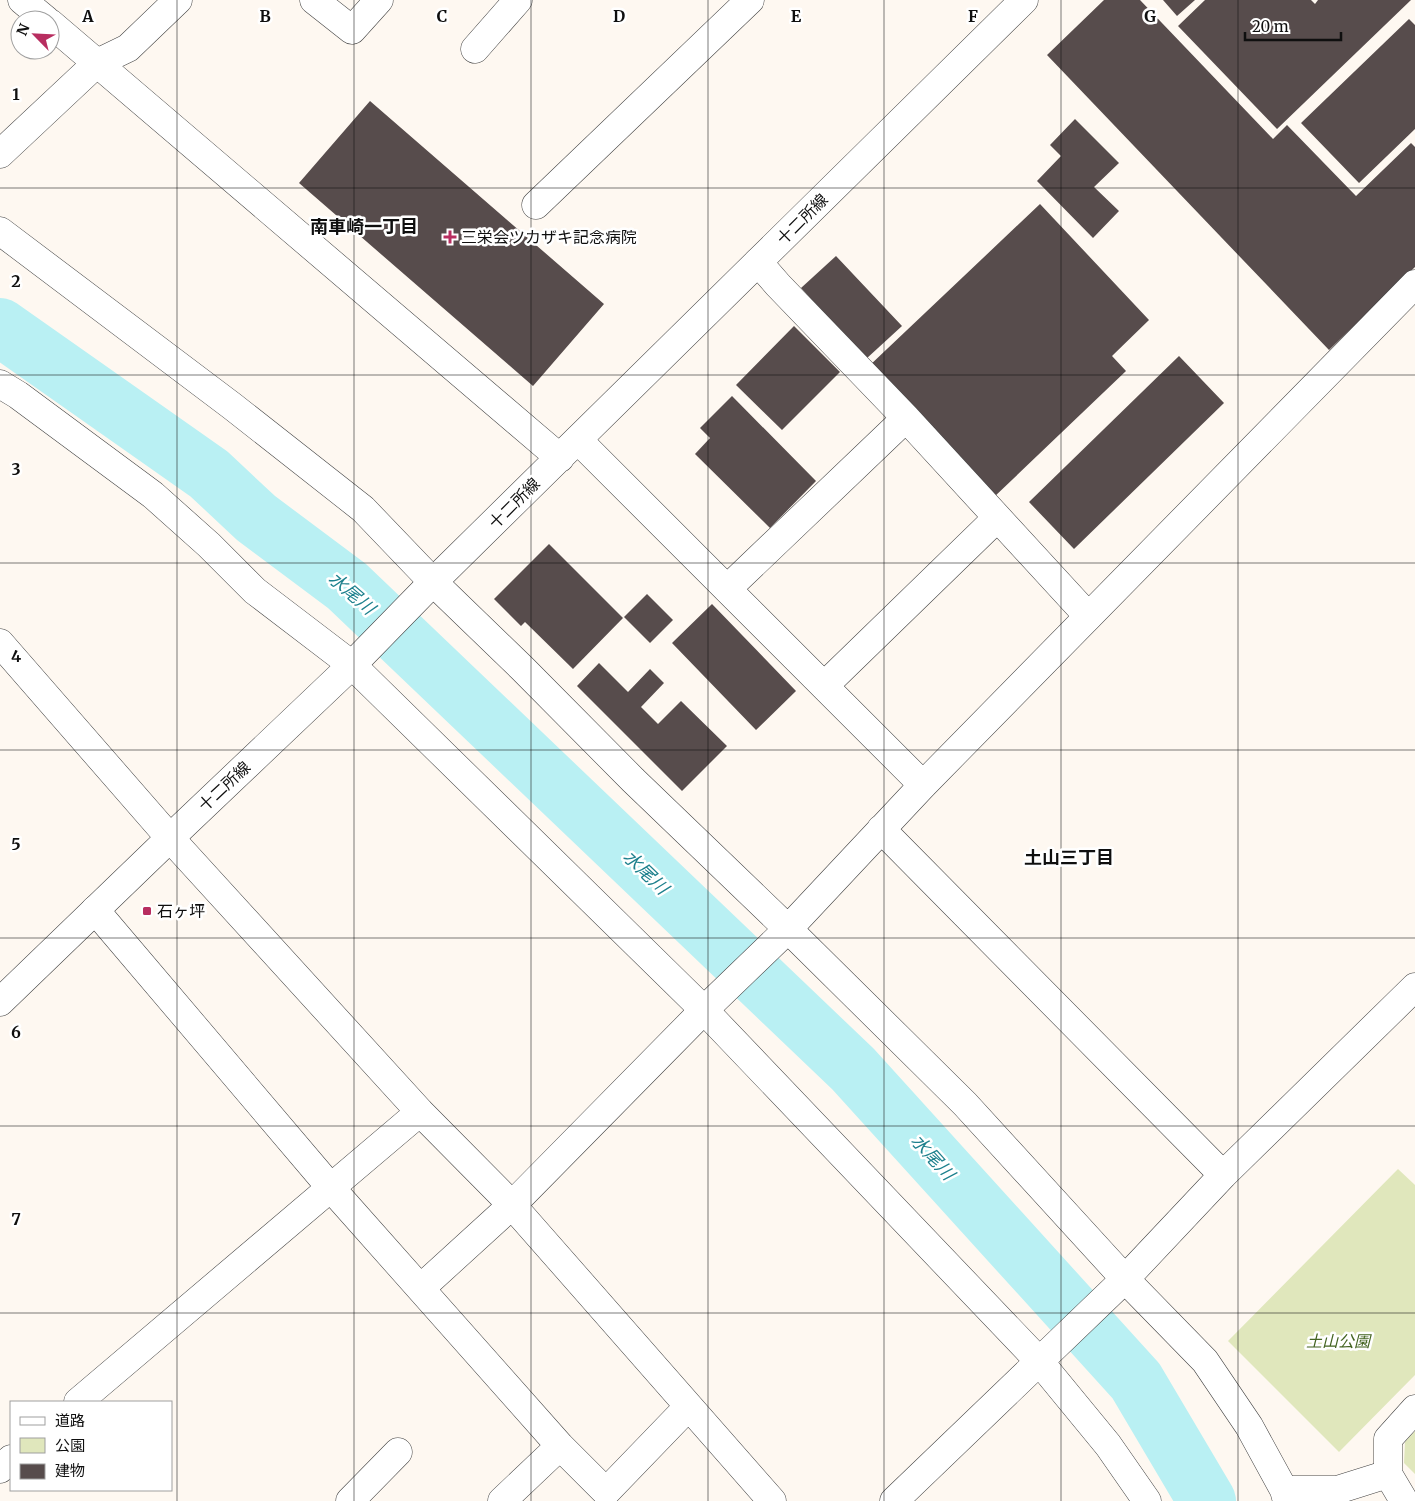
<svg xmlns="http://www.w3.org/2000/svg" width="1415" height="1501" viewBox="0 0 1415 1501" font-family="Merriweather,'Noto Sans JP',serif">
	<rect width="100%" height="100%" fill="#fef8f1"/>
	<path fill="#e0e7bc" d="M1398,1169L1415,1185V1375L1339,1452L1228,1341Z
		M1415,1431V1474L1404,1463L1405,1442Z"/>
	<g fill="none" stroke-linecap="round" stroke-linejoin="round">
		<path stroke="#b9f0f3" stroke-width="58" d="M0,327L209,474L256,518L347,586L853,1069L1136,1381L1207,1501"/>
	</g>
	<path fill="#574c4c" d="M1104,0H1140L1273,139L1287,125L1356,196L1411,143L1415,147V267L1329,350L1047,55Z
		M1163,0H1195L1177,16Z
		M1205,0H1311L1315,4L1318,0H1411L1277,129L1178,26Z
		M1409,19L1415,25V129L1359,183L1301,123Z
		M370,101L604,304L533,386L299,183Z
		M1075,119L1119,163L1094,187L1119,211L1093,238L1037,181L1061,156L1050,145Z
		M1040,204L1149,320L1112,356L1126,371L993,498L868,367Z
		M836,256L902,326L866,359L801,288Z
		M794,326L840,372L782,430L736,385Z
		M1179,356L1224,403L1074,549L1029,502Z
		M732,396L816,481L770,528L695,454L710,438L700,428Z
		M549,544L623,618L573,669L525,622L521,626L494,599Z
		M647,594L673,620L650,643L624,617Z
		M712,604L796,691L756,730L672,643Z
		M599,663L628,692L650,669L664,683L641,707L658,724L681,701L727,746L682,791L577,686Z"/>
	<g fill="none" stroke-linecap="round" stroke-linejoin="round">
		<g stroke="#424242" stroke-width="29">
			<path id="minor" d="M314,0L352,30L379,0
				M475,49L518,0
				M0,154L97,63L128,48L178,0
				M536,205L750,0
				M0,231L232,406L363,509L433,582L522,668L633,780L788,929L965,1104L1125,1279L1205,1361L1249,1426L1284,1490L1287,1501
				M758,262L778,285L906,418L1088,616
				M0,384L18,395L153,495L209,545L255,591L352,665L704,1010L1039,1361L1108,1445L1147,1501
				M578,440L923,785
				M727,589L906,418
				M0,643L170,838L420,1112L512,1205L772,1501
				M824,686L997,518
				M881,829L1223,1175
				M95,910L331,1188L560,1446L606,1492L688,1407
				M421,1288L512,1205L704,1010L788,929L923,785L1415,284
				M78,1402L420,1112
				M0,1469L11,1459
				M1284,1490H1337L1388,1474
				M350,1501L398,1452
				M502,1501L560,1446
				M894,1501L1125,1279L1223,1175L1415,987
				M1404,1501L1388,1474V1439L1415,1409"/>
		</g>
		<g stroke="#424242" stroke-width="29">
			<path id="tertiary" d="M22,0L46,20
				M50,23L560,458
				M0,1002L170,838L352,665L433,582L1024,0"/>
		</g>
		<use href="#minor" stroke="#fff" stroke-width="28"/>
		<use href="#tertiary" stroke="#fff" stroke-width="28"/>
	</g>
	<path fill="none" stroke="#0f0f0f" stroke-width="1" stroke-opacity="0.55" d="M177,0V1501M354,0V1501M531,0V1501M708,0V1501M884,0V1501M1061,0V1501M1238,0V1501M0,188H1415M0,375H1415M0,563H1415M0,750H1415M0,938H1415M0,1126H1415M0,1313H1415"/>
	<g fill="#b82e60" stroke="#fff" stroke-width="2">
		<path d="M447.5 229.5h5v5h5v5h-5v5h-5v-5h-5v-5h5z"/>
		<rect x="142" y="906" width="10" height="10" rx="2.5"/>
	</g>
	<g text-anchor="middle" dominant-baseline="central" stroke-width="5" stroke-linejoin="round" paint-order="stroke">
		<g font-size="16" fill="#0f0f0f" stroke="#fff">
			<text transform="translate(802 219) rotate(-45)">十二所線</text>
			<text transform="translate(514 503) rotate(-45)">十二所線</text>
			<text transform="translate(224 786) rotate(-43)">十二所線</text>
		</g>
		<g font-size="16" fill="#0f0f0f" stroke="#fff" text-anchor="start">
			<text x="461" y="237">三栄会ツカザキ記念病院</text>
			<text x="157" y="911">石ヶ坪</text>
		</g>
		<g font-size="16" font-style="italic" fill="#446422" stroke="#fff">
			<text x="1338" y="1341">土山公園</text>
		</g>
		<g font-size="18" font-weight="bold" fill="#0f0f0f" stroke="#fff">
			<text x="364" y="226">南車崎一丁目</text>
			<text x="1069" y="857">土山三丁目</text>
		</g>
		<g font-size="18" font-style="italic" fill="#1d808d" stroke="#fff">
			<text transform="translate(352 593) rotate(41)">水尾川</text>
			<text transform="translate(646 872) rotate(44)">水尾川</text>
			<text transform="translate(933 1157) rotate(48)">水尾川</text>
		</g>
	</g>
	<g font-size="16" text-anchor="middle" font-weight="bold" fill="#0f0f0f" stroke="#fff" stroke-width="5" stroke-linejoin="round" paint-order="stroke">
		<text x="88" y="22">A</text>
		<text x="265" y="22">B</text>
		<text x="442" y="22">C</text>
		<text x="619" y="22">D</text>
		<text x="796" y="22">E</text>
		<text x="973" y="22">F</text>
		<text x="1150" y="22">G</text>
		<text x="16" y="100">1</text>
		<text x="16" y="287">2</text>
		<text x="16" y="475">3</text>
		<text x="16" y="662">4</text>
		<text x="16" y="850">5</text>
		<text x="16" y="1038">6</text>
		<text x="16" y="1225">7</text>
	</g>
	<rect x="10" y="1401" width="162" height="90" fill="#ffffff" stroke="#9f9f9f"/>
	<rect x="20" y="1417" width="25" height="8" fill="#ffffff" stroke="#9f9f9f"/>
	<text x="55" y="1426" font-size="15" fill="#0f0f0f">道路</text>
	<rect x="20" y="1438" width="25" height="15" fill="#e0e7bc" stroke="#9f9f9f"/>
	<text x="55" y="1451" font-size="15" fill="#0f0f0f">公園</text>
	<rect x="20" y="1464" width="25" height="15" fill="#574c4c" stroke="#9f9f9f"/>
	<text x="55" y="1476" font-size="15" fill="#0f0f0f">建物</text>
	<g transform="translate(35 35) rotate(294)"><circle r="24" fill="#ffffff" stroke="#9f9f9f"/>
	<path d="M0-4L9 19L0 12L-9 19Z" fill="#b82e60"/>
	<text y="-8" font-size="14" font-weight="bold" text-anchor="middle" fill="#0f0f0f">N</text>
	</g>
	<path d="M1245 32v8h96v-8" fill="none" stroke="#0f0f0f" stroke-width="2.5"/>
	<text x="1252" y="32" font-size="15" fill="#0f0f0f" stroke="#ffffff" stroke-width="4" paint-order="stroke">20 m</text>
</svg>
